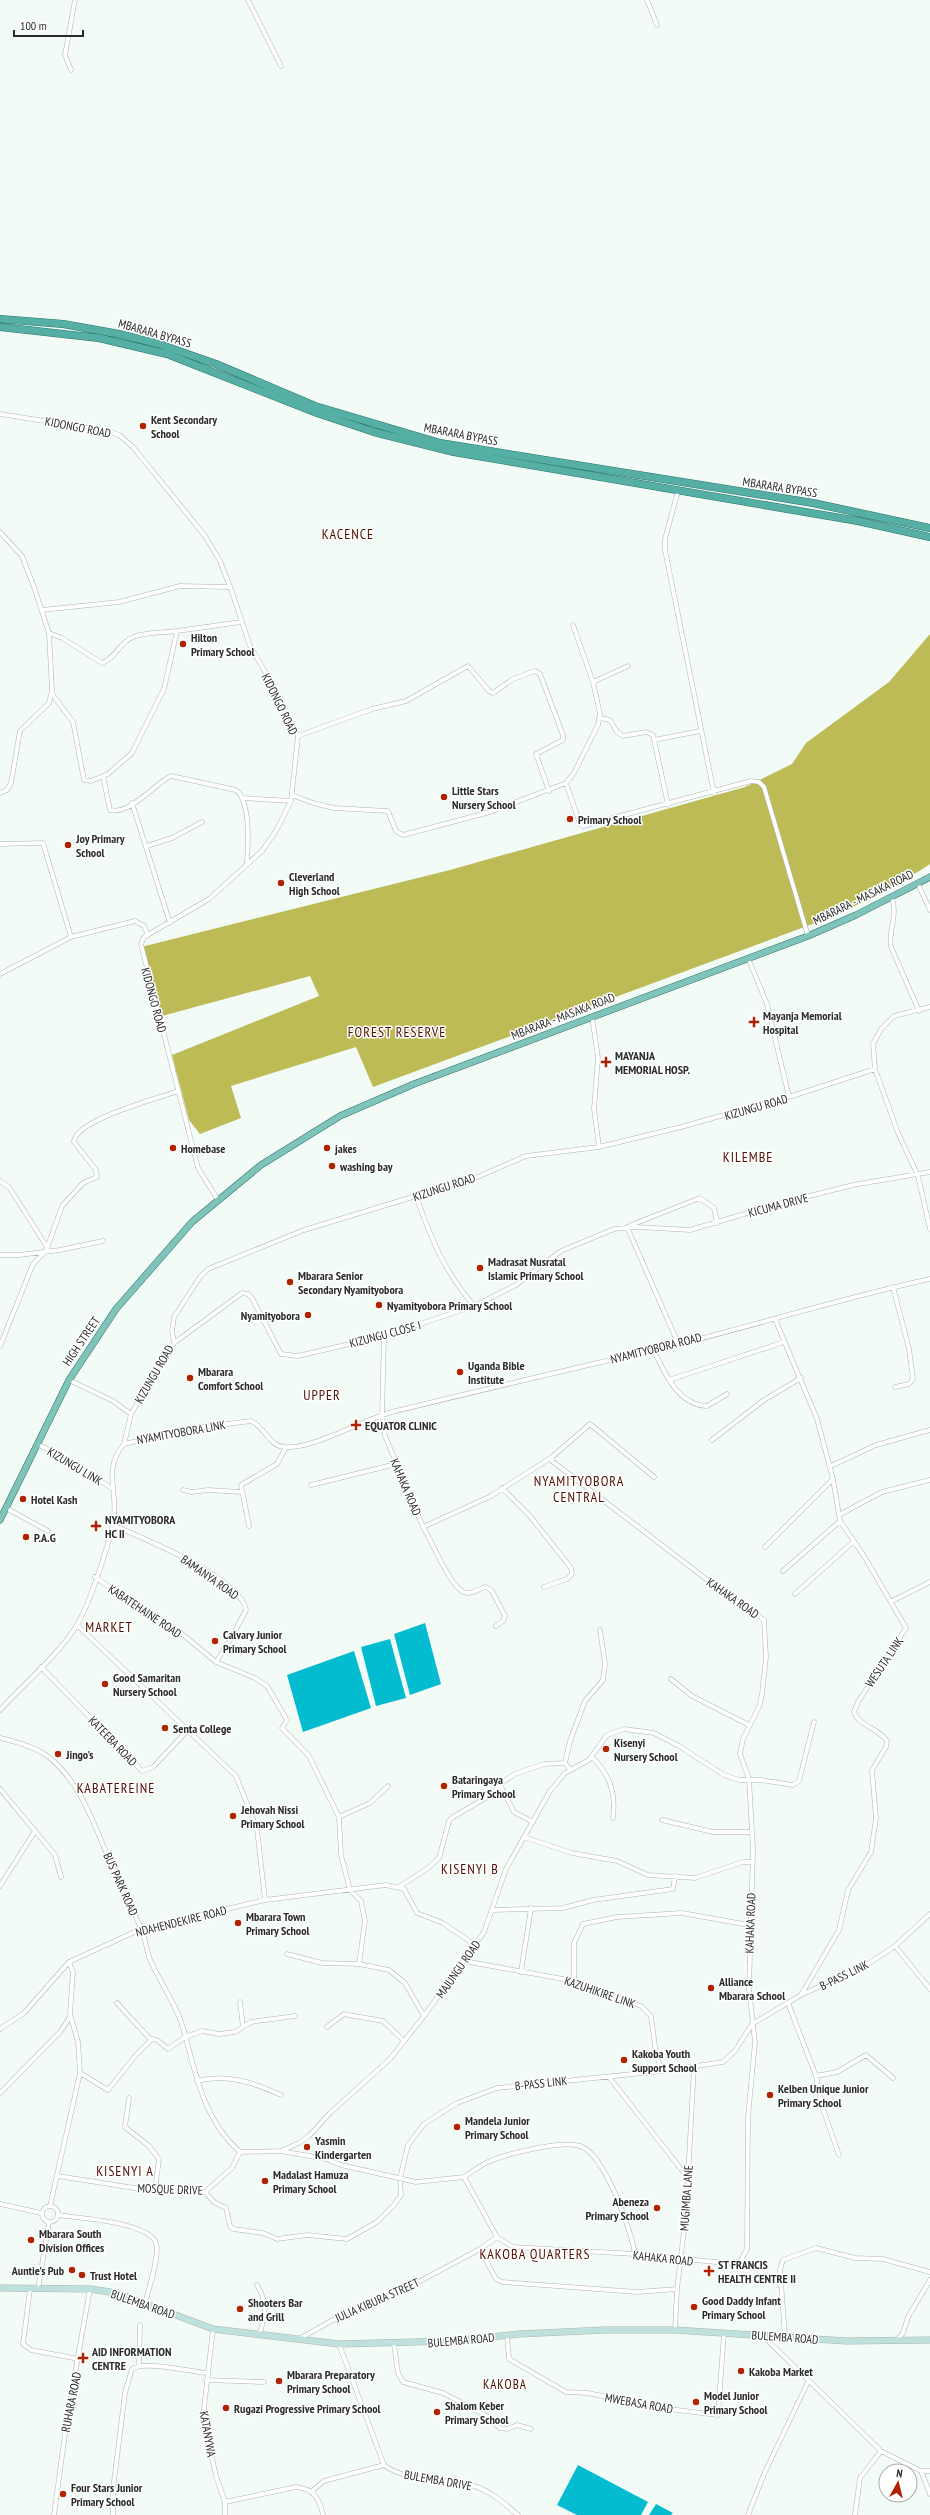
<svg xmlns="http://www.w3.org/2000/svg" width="930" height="2515" viewBox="0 0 930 2515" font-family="'PT Sans Narrow',sans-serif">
	<rect width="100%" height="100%" fill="#f3fbf6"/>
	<path fill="#bcbb55" d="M930,634V864L921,870L842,913L373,1087L356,1047L231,1086L241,1118L200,1134L189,1120L172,1055L319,996L310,976L162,1016L141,947L450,870L745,787L792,764L806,743L889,682Z"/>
	<path fill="#04bcd0" d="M425,1623L441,1684L410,1695L394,1634Z
		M390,1639L406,1698L376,1706L361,1647Z
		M354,1651L371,1708L303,1732L287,1675Z
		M578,2465L648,2502L641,2515H577L557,2505Z
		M656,2504L673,2513L671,2515H649Z"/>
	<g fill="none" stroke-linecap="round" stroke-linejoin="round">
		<g stroke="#adb4b0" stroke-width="5">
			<path id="minor" d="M248,0L281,66
				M647,0L657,25
				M71,70L65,55L75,0
				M0,414L108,431L119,435L133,447L205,536L220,561L232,592L250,646L277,692L298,736L291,801L276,831L262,851L209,899L144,937L141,944L198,1168L218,1200
				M678,491L665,539V550L714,793
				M0,532L22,556L34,587L49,633L52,690L49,703L20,731L11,783L7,790L0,793
				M42,610L119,602L180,586L230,587
				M49,633L62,638L102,663C114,660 120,642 133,637C146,632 163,633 177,631
				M593,682L628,666
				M52,694L73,722L84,780L91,781L108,774L132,753L164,689L177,631L241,622
				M600,718L610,720L617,732L623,736L646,732L653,735L668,805
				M298,736L372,709L406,701L468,666L489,691L493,693L513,679L535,671L540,674L563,735V740L536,754L549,791
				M654,740L700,731
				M103,776L110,810C131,815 154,784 171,776L236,790C251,802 248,845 247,863
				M566,783L580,824L583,826L751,781L759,782L764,787L808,936
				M292,795L313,803L334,808L388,811L396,831L403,835L490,812L566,783L574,773L598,725L600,714L593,682L573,625
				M243,798L291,801
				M132,803L170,923
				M0,844L43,843L71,937
				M147,846L172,838L202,822
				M918,884L930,910
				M892,898C898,917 888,929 891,947L919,1011
				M748,958L767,1004L789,1097
				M0,974L71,937L135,921L144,926L148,935
				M930,1007L894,1016L881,1029L873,1044L875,1069L898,1133L918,1176L930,1229
				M592,1017L598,1057L594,1109L599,1147
				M0,1181L9,1187L47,1247
				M416,1196C432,1241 443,1269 474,1306
				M631,1225L700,1198L714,1208L717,1223
				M627,1227L678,1343
				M46,1251L62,1206L83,1183L97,1177L96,1170L74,1142C74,1120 160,1098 178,1091
				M0,1255H19L60,1250L103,1241
				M893,1287L909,1349L913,1379L909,1384L895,1387
				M775,1319L817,1419L833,1479L840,1521L864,1556L906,1628L858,1702L854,1712C859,1726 880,1729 887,1741L886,1747L872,1770L876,1818L871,1852L848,1890L839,1930L801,1995
				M174,1343L242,1293L248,1294L252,1298L281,1354L298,1356L384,1336L474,1306L516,1285L561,1251L614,1229L638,1227L690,1230L778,1204L853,1185L930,1172
				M0,1346L33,1264L46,1251
				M653,1349C664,1371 677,1405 707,1406L727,1394
				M69,1380L113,1401L131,1414
				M669,1380L784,1342
				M712,1440L764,1400L801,1378
				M37,1444L58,1454L113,1489
				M124,1444L131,1414L174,1343L172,1331L174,1317L200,1277L208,1269L304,1230L475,1178L526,1156L599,1147L681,1127L789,1097L875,1069
				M552,1457L590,1424L654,1477
				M831,1466L876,1445L930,1430
				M311,1485L396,1464
				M502,1488L530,1516L571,1568L572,1574L567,1579L544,1587
				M183,1490L192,1492L208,1490L241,1492
				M6,1508L48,1531
				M839,1515L882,1492L930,1480
				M112,1525C141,1537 242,1578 246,1610L232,1637L216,1662
				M249,1526L241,1485L277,1464L286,1447
				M423,1527C432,1540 452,1594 468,1593C474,1593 480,1588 486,1587L492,1591L505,1616L503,1621L496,1626
				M765,1547L833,1479
				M783,1571L840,1521
				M95,1577L136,1606L176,1629L216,1662L255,1678L267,1686L287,1720L282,1728L309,1756L339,1817
				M795,1594L853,1542
				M892,1601L930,1582
				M77,1625L236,1776L257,1829L265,1900
				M41,1667L142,1771L153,1767L187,1731
				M671,1679L692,1696L749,1725
				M0,1710C22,1686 61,1652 77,1625C90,1603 107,1550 113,1524C120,1494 101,1471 124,1444L204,1427L251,1421C264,1426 269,1446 284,1447C312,1450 362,1420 392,1412C493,1387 594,1364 695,1340C773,1320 851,1296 930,1279
				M0,1738C18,1742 36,1747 50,1758C82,1785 93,1823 109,1859C119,1882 130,1905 141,1928C145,1937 146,1947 149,1957C159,1982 177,2004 184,2031C196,2075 204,2121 240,2152
				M592,1757C610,1775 616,1793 613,1818
				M565,1763L570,1741L585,1701L603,1680L605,1664L600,1630
				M500,1785L514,1812L533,1822
				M0,1789L35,1831L0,1886
				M662,1820L713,1832H752
				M35,1831L55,1855L61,1877
				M524,1837L572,1853L617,1861L648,1875L695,1878L743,1862H752
				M399,1887L428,1868L439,1858L449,1821L453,1817L489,1796L504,1781L515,1774L544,1764L565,1763L570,1770
				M493,1910L563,1908L593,1900L673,1889L675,1876
				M895,1946L930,1989
				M287,1954L322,1963L359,1964L389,1970L405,1983L424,2016
				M464,1961L574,1981L641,2006L651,2016L656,2054L662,2071
				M359,1964L365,1921L361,1901L350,1890L341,1855L339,1817L370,1803L388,1786
				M521,1972L531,1908
				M574,1981V1943L583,1924L617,1917L682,1913L749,1925
				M240,2002L243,2027
				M117,2003L151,2040
				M788,2003L816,2076L822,2106L839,2155
				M327,2027L344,2014L349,2015L383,2021L403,2040
				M0,2029L24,2013L69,1962
				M80,2073L108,2090L136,2055L152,2039L157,2040L168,2049L185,2037L202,2031L219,2034L235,2032L251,2022L295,2016
				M816,2076L837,2072L866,2055L893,2078
				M609,2077L688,2178
				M197,2081C226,2073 255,2083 281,2095
				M0,2093L60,2032L70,2017
				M129,2098L125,2127L149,2146L159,2159L155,2190
				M281,2151L299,2143L309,2136L330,2113L390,2059L424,2016L484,1932L506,1869L550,1791L565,1773L589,1760L607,1735L624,1729L654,1733L679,1746L724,1775L739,1780H761L793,1785L799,1781L814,1722
				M240,2152L281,2151L326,2159L341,2165L416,2182L464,2177L497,2237L513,2247L635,2254L726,2263L740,2262L747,2249L748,2117L755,2042L749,1989L753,1849L749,1779L740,1754L743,1739L759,1707L762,1694L766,1657L764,1620L710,1582L552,1461V1457L491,1496L423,1527L385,1436L382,1415L384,1336
				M58,2176L147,2190L205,2192L232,2168L240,2152
				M464,2177C472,2172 479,2166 488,2162C506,2154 561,2140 580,2146C605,2154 631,2230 635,2254
				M205,2192L214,2202L226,2208L230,2226L233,2229L263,2233L277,2239L307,2235L347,2239L377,2222L394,2205L401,2195L400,2178L408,2145L424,2124L457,2103L497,2088L662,2071L723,2062L735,2051L752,2024L801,1995L868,1964L895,1946L930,1914
				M0,2204L41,2213
				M42 2214a8 8 0 1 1 16 0a8 8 0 1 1-16 0Z
				M50,2206L80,2073L78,2042L70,2014L73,1972L69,1962L141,1929L265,1900L386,1885L404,1889L417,1913L443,1923L475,1945
				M58,2215C78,2218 149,2222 156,2243C160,2255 149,2289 145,2303
				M480,2249L496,2279L502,2282L637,2292L677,2289
				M257,2285C268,2304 266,2314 259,2335
				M30,2289L23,2344L31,2350L79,2359
				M38,2289L49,2222
				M213,2329L203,2417L216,2476L225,2502V2515
				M675,2330L677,2289L686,2214L694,2066
				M762,2335L881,2451L921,2471H930
				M507,2336L509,2359L566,2392L588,2393L661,2408L718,2415L724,2333
				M785,2336L780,2270L783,2260L816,2248L855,2258L883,2259L930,2272
				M299,2339L349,2311L389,2297L411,2286L480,2249L497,2237
				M897,2340L903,2333L908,2317L930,2280
				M339,2344L384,2465C409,2484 446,2476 474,2486C491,2491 505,2504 518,2515
				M394,2344L398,2373L403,2382L443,2393L485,2415L500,2428L507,2429L517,2425L531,2429
				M139,2366L140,2325
				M206,2380L264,2382
				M921,2471L930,2494
				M312,2491L324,2481L384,2465
				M225,2502L296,2487C314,2489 319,2498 323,2515
				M54,2515L67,2419L90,2289
				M113,2515V2489L125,2393L132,2369C144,2360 191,2372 207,2373
				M748,2515L764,2474L808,2382
				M855,2515L860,2478L881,2451"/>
		</g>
		<g stroke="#adb4b0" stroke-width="7">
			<path id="secondary" d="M0,2288L90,2289L117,2293L213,2329L339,2344L452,2341L519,2334L605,2330H675L846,2341L930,2340"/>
		</g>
		<g stroke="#2a746a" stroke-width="7">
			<path id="primary" d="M0,1520L69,1380L116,1309L192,1222L261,1165L340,1116L414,1084L808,936L856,915L930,877"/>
		</g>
		<g stroke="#2a746a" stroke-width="8">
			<path id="trunk" d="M0,319L63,324L119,334L159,344L216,364L315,406L440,443L813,503L930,528
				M0,327L99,338L167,354L317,413L374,432L454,452L858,521L930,537"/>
		</g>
		<use href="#minor" stroke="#fff" stroke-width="4"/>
		<use href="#secondary" stroke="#bfe1dd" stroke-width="6"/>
		<use href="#primary" stroke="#80c3bb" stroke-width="6"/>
		<use href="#trunk" stroke="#56afa4" stroke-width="7"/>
	</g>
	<g fill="#b02300" stroke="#fff" stroke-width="1.5">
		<circle cx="143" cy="426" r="4"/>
		<circle cx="183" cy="644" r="4"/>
		<circle cx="444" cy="797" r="4"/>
		<circle cx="570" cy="819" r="4"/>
		<circle cx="68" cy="845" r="4"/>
		<circle cx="281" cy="883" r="4"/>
		<path d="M752 1016h4v4h4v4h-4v4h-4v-4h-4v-4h4z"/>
		<path d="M604 1056h4v4h4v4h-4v4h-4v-4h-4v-4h4z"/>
		<circle cx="173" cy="1148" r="4"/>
		<circle cx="327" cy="1148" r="4"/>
		<circle cx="332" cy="1166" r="4"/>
		<circle cx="480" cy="1268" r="4"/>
		<circle cx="290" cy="1282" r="4"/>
		<circle cx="379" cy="1305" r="4"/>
		<circle cx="308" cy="1315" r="4"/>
		<circle cx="460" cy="1372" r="4"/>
		<circle cx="190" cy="1378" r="4"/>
		<path d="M354 1419h4v4h4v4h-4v4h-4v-4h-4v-4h4z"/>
		<circle cx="23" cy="1499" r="4"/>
		<path d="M94 1520h4v4h4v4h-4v4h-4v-4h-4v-4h4z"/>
		<circle cx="26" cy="1537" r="4"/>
		<circle cx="215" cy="1641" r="4"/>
		<circle cx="105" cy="1684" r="4"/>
		<circle cx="165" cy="1728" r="4"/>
		<circle cx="606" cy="1749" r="4"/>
		<circle cx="58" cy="1754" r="4"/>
		<circle cx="444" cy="1786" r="4"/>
		<circle cx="233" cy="1816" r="4"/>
		<circle cx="238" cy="1923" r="4"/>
		<circle cx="711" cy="1988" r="4"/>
		<circle cx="624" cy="2060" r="4"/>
		<circle cx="770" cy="2095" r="4"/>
		<circle cx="457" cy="2127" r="4"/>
		<circle cx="307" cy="2147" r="4"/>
		<circle cx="265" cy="2181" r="4"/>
		<circle cx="657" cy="2208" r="4"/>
		<circle cx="31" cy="2240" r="4"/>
		<circle cx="72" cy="2270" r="4"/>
		<path d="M707 2265h4v4h4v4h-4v4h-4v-4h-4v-4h4z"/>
		<circle cx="82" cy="2275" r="4"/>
		<circle cx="694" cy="2307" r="4"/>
		<circle cx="240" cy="2309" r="4"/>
		<path d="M81 2352h4v4h4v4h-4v4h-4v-4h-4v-4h4z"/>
		<circle cx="741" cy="2371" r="4"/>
		<circle cx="279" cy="2381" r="4"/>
		<circle cx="696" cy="2402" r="4"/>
		<circle cx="226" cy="2408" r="4"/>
		<circle cx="437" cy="2412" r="4"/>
		<circle cx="63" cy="2494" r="4"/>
	</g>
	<g text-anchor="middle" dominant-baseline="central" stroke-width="3" stroke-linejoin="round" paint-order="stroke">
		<g font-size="12" fill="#292c2a" stroke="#fff">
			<text transform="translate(155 333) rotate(16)">MBARARA BYPASS</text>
			<text transform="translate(78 427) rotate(11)">KIDONGO ROAD</text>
			<text transform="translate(461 434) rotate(11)">MBARARA BYPASS</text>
			<text transform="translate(780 487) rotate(9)">MBARARA BYPASS</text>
			<text transform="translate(280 704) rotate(64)">KIDONGO ROAD</text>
			<text transform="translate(863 897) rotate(-26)">MBARARA - MASAKA ROAD</text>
			<text transform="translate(154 1000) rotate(75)">KIDONGO ROAD</text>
			<text transform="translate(563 1016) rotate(-21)">MBARARA - MASAKA ROAD</text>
			<text transform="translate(756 1107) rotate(-16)">KIZUNGU ROAD</text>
			<text transform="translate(444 1187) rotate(-18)">KIZUNGU ROAD</text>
			<text transform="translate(778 1205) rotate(-15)">KICUMA DRIVE</text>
			<text transform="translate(385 1334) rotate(-15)">KIZUNGU CLOSE I</text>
			<text transform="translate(81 1341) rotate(-56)">HIGH STREET</text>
			<text transform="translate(656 1348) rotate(-14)">NYAMITYOBORA ROAD</text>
			<text transform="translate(154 1374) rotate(-60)">KIZUNGU ROAD</text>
			<text transform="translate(181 1432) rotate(-10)">NYAMITYOBORA LINK</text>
			<text transform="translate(75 1466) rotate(31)">KIZUNGU LINK</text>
			<text transform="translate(406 1487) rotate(67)">KAHAKA ROAD</text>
			<text transform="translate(210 1577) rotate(35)">BAMANYA ROAD</text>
			<text transform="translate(733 1598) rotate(35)">KAHAKA ROAD</text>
			<text transform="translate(145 1611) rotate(34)">KABATEHAINE ROAD</text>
			<text transform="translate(884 1662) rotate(-56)">WESUTA LINK</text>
			<text transform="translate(113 1741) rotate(46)">KATEEBA ROAD</text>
			<text transform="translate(121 1884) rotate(66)">BUS PARK ROAD</text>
			<text transform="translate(181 1921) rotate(-14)">NDAHENDEKIRE ROAD</text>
			<text transform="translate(750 1923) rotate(-88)">KAHAKA ROAD</text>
			<text transform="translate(458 1969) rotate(-55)">MAJUNGU ROAD</text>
			<text transform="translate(844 1975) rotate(-26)">B-PASS LINK</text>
			<text transform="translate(600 1992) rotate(19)">KAZUHIKIRE LINK</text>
			<text transform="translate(541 2083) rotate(-6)">B-PASS LINK</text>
			<text transform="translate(170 2189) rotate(2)">MOSQUE DRIVE</text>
			<text transform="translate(686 2198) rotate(-86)">MUGIMBA LANE</text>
			<text transform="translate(663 2258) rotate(6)">KAHAKA ROAD</text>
			<text transform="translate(377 2300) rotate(-24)">JULIA KIBURA STREET</text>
			<text transform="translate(143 2304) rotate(19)">BULEMBA ROAD</text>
			<text transform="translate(785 2337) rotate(4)">BULEMBA ROAD</text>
			<text transform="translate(461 2340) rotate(-5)">BULEMBA ROAD</text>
			<text transform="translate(71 2402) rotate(-79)">RUHARA ROAD</text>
			<text transform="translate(639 2403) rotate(10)">MWEBASA ROAD</text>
			<text transform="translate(208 2434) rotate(80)">KATANYWA</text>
			<text transform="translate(438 2480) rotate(10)">BULEMBA DRIVE</text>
		</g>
		<g font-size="12" font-weight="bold" fill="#292c2a" stroke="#fff" text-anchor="start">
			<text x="151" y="419">Kent Secondary<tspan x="151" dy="14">School</tspan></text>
			<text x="191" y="637">Hilton<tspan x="191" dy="14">Primary School</tspan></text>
			<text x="452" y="790">Little Stars<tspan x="452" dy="14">Nursery School</tspan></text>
			<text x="578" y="819">Primary School</text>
			<text x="76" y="838">Joy Primary<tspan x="76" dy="14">School</tspan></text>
			<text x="289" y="876">Cleverland<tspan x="289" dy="14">High School</tspan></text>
			<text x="763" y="1015">Mayanja Memorial<tspan x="763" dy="14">Hospital</tspan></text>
			<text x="615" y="1055">MAYANJA<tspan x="615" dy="14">MEMORIAL HOSP.</tspan></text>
			<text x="181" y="1148">Homebase</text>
			<text x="335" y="1148">jakes</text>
			<text x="340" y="1166">washing bay</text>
			<text x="488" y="1261">Madrasat Nusratal<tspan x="488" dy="14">Islamic Primary School</tspan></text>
			<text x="298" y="1275">Mbarara Senior<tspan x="298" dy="14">Secondary Nyamityobora</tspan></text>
			<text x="387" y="1305">Nyamityobora Primary School</text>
			<text x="300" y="1315" text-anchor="end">Nyamityobora</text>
			<text x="468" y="1365">Uganda Bible<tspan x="468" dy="14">Institute</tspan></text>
			<text x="198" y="1371">Mbarara<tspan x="198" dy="14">Comfort School</tspan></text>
			<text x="365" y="1425">EQUATOR CLINIC</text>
			<text x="31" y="1499">Hotel Kash</text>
			<text x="105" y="1519">NYAMITYOBORA<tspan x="105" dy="14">HC II</tspan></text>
			<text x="34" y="1537">P.A.G</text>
			<text x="223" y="1634">Calvary Junior<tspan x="223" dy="14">Primary School</tspan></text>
			<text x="113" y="1677">Good Samaritan<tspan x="113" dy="14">Nursery School</tspan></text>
			<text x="173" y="1728">Senta College</text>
			<text x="614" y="1742">Kisenyi<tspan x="614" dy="14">Nursery School</tspan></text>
			<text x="66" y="1754">Jingo's</text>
			<text x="452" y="1779">Bataringaya<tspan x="452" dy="14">Primary School</tspan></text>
			<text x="241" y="1809">Jehovah Nissi<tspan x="241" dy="14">Primary School</tspan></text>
			<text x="246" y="1916">Mbarara Town<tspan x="246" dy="14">Primary School</tspan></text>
			<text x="719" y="1981">Alliance<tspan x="719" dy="14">Mbarara School</tspan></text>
			<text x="632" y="2053">Kakoba Youth<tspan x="632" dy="14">Support School</tspan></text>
			<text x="778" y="2088">Kelben Unique Junior<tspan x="778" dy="14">Primary School</tspan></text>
			<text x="465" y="2120">Mandela Junior<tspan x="465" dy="14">Primary School</tspan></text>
			<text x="315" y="2140">Yasmin<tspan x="315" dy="14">Kindergarten</tspan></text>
			<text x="273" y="2174">Madalast Hamuza<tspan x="273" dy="14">Primary School</tspan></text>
			<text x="649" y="2201" text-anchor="end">Abeneza<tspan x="649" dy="14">Primary School</tspan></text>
			<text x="39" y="2233">Mbarara South<tspan x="39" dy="14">Division Offices</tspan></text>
			<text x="718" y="2264">ST FRANCIS<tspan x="718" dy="14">HEALTH CENTRE II</tspan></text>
			<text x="64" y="2270" text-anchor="end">Auntie's Pub</text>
			<text x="90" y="2275">Trust Hotel</text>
			<text x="702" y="2300">Good Daddy Infant<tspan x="702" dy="14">Primary School</tspan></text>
			<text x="248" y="2302">Shooters Bar<tspan x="248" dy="14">and Grill</tspan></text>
			<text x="92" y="2351">AID INFORMATION<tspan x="92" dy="14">CENTRE</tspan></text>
			<text x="749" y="2371">Kakoba Market</text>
			<text x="287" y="2374">Mbarara Preparatory<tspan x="287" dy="14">Primary School</tspan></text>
			<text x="704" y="2395">Model Junior<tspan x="704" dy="14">Primary School</tspan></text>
			<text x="445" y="2405">Shalom Keber<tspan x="445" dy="14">Primary School</tspan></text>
			<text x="234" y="2408">Rugazi Progressive Primary School</text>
			<text x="71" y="2487">Four Stars Junior<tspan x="71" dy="14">Primary School</tspan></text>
		</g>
		<g font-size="13" letter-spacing="1" fill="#520f03" stroke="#fff">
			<text x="505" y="2384">KAKOBA</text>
		</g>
		<g font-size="14" letter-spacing="1" fill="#520f03" stroke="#fff">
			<text x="348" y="534">KACENCE</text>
			<text x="397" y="1032">FOREST RESERVE</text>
			<text x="748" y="1157">KILEMBE</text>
			<text x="322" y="1395">UPPER</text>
			<text x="579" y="1481">NYAMITYOBORA<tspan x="579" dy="16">CENTRAL</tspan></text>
			<text x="109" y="1627">MARKET</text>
			<text x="116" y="1788">KABATEREINE</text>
			<text x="470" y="1869">KISENYI B</text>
			<text x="125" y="2171">KISENYI A</text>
			<text x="535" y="2254">KAKOBA QUARTERS</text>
		</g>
	</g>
	<g transform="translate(898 2483) rotate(8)"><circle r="19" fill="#ffffff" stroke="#a9abaa"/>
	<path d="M0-3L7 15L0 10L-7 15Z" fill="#b02300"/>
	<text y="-6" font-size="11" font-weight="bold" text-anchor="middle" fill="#292c2a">N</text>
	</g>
	<path d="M14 30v6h69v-6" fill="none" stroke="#292c2a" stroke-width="2"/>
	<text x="20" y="30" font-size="12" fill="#292c2a" stroke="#ffffff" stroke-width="3" paint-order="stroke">100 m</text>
</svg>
